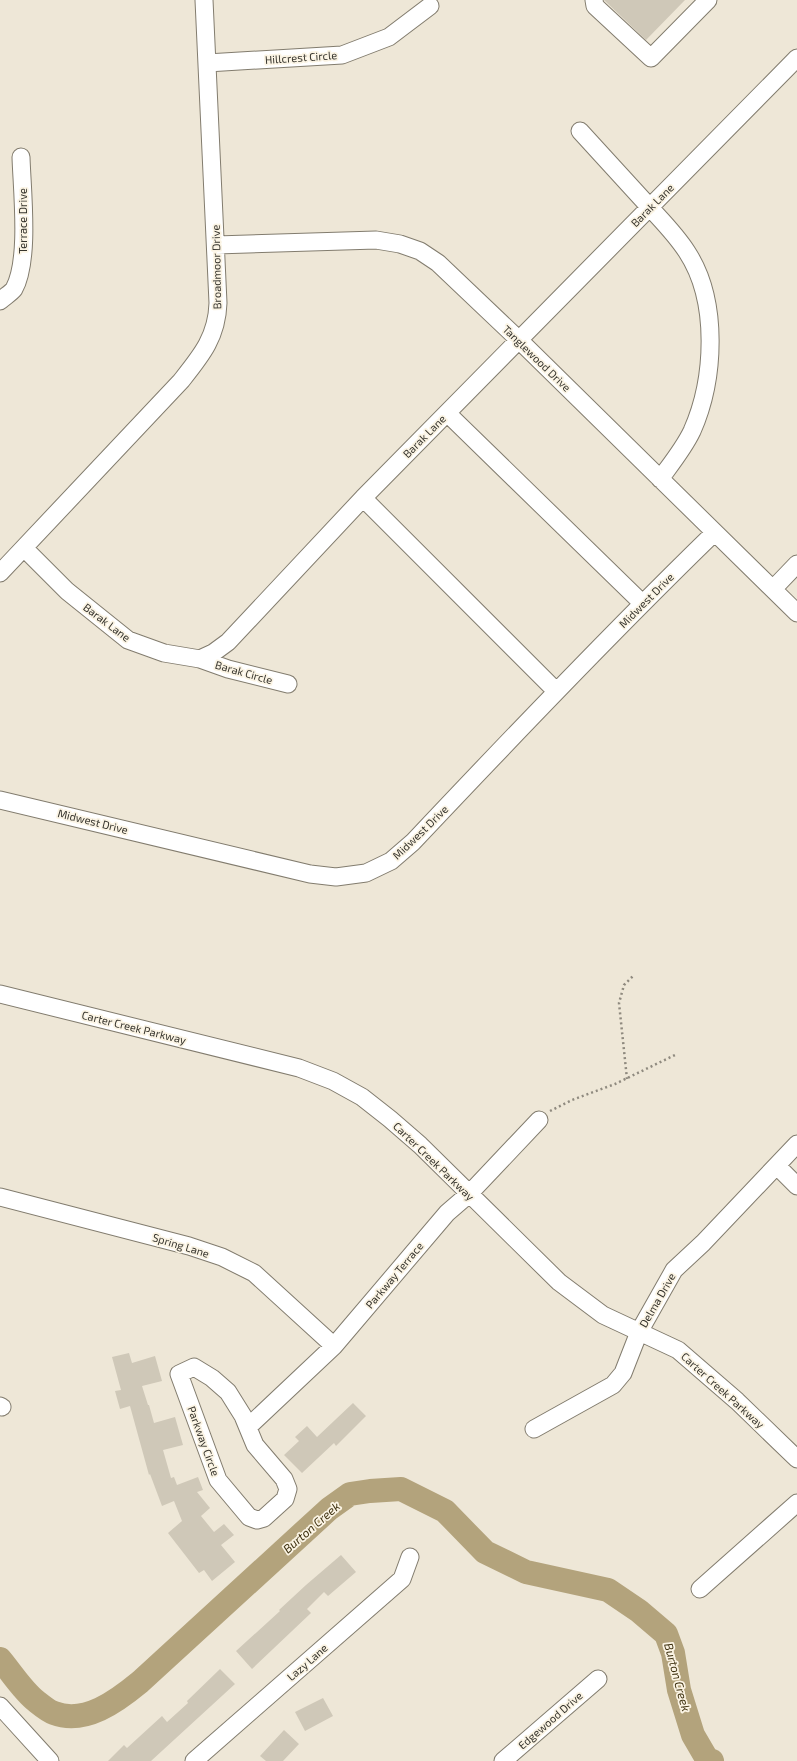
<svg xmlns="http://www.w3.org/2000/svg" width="797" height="1761" viewBox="0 0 797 1761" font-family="'Exo 2',sans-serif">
	<rect width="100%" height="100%" fill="#eee7d7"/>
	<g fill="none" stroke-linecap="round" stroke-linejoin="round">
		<path stroke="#b3a37c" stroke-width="24" d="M0,1659C11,1672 23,1691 36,1701C41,1705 48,1711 54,1713C85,1725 117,1701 140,1682L329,1509L350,1494L370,1491L401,1489L445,1511L485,1552L526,1572L608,1590L639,1611L666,1634L673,1653L679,1690L693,1735L707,1759L712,1761"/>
	</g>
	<path fill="#cfc8b8" d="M604,0H685L646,40Z
		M129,1353L132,1363L155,1356L162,1381L142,1386L148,1405H149L154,1423L175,1417L183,1445L163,1450L171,1478L174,1477L177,1485L198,1477L203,1490L197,1492L210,1508L201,1516L214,1532L224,1524L234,1535L221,1545L235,1562L212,1581L204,1570L199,1573L168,1533L182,1521L174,1501L162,1506L150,1474L149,1475L130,1406L120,1409L115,1391L121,1390L112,1357Z
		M353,1403L366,1416L336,1446L334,1443L302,1473L284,1455L299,1441L295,1437L307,1426L317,1437Z
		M341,1555L356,1572L328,1596L324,1592L307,1609L311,1613L252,1669L236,1651L280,1611L279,1610L306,1585Z
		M220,1669L235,1684L151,1761H108L124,1745L127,1748L162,1716L167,1722L188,1703L187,1701Z
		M323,1698L333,1716L305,1731L295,1712Z
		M284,1730L299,1744L283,1761H266L260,1756Z"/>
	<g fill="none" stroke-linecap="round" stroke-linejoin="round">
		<g stroke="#827c6e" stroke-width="19">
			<path id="minor" d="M594,0L595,6L651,58L708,0
				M207,63L342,55L389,37L430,6
				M580,131C602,155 623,178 644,201C659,218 675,233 687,252C719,301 715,379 692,431C684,448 671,464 660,479
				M216,245L376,240L400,244L420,251L438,263L519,340L797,613
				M0,301C4,297 11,293 14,289C30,260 22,191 21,157
				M447,413L642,603
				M363,498L556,691
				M24,548L67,591L128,640L164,653L200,659L228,669L288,684
				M0,573L181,381C201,356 217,337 218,303L204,0
				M773,589L797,564
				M200,659L213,653L228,642L363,498L797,58
				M0,800L310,874L336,877L366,873L391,861L413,842C512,737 611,633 714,533
				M0,994L299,1068L333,1081L362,1097L390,1119L420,1145L559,1282L603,1315L678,1350L737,1401L797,1459
				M777,1166L797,1186
				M0,1197L189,1246L222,1257L254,1273L334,1346
				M194,1367L212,1378L228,1392L243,1416L255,1445L284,1479L288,1489L285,1499L264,1518L257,1520L249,1517L218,1480L179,1374Z
				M0,1406L2,1407
				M248,1427L334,1346L447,1213L469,1194L539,1120
				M534,1429L613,1385L623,1373L639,1332L674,1270L703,1243L797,1144
				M700,1589L797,1503
				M0,1706L50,1761
				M194,1761L402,1579L410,1557
				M503,1761L598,1679"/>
		</g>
		<path stroke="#8f8a7f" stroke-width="2.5" stroke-dasharray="2 3" stroke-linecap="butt" d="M627,1079L619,1003L624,985L633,976
			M550,1111L572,1100L615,1084L677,1054"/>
		<use href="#minor" stroke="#fff" stroke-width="17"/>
	</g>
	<g text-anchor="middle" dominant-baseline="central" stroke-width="3.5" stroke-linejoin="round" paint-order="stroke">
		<g font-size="11" fill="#36342d" stroke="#fbf4e4">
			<text transform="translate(301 57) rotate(-4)">Hillcrest Circle</text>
			<text transform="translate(652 205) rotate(-45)">Barak Lane</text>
			<text transform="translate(22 221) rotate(-90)">Terrace Drive</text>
			<text transform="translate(216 267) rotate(-91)">Broadmoor Drive</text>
			<text transform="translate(537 358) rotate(44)">Tanglewood Drive</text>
			<text transform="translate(424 436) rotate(-45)">Barak Lane</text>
			<text transform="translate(646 600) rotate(-45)">Midwest Drive</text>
			<text transform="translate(107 622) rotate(37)">Barak Lane</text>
			<text transform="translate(244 672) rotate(16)">Barak Circle</text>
			<text transform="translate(93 821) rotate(14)">Midwest Drive</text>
			<text transform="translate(420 832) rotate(-44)">Midwest Drive</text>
			<text transform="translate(134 1027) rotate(14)">Carter Creek Parkway</text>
			<text transform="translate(434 1161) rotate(44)">Carter Creek Parkway</text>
			<text transform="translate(181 1245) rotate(17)">Spring Lane</text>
			<text transform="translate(394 1275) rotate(-50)">Parkway Terrace</text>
			<text transform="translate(657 1300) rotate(-60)">Delma Drive</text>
			<text transform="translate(723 1390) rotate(42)">Carter Creek Parkway</text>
			<text transform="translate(204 1441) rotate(70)">Parkway Circle</text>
			<text transform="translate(307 1662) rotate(-41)">Lazy Lane</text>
			<text transform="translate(550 1720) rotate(-41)">Edgewood Drive</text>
		</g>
		<g font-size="12" font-style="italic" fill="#3f3211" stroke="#fbf4e4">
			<text transform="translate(311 1527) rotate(-41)">Burton Creek</text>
			<text transform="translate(678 1677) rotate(75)">Burton Creek</text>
		</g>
	</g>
</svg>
